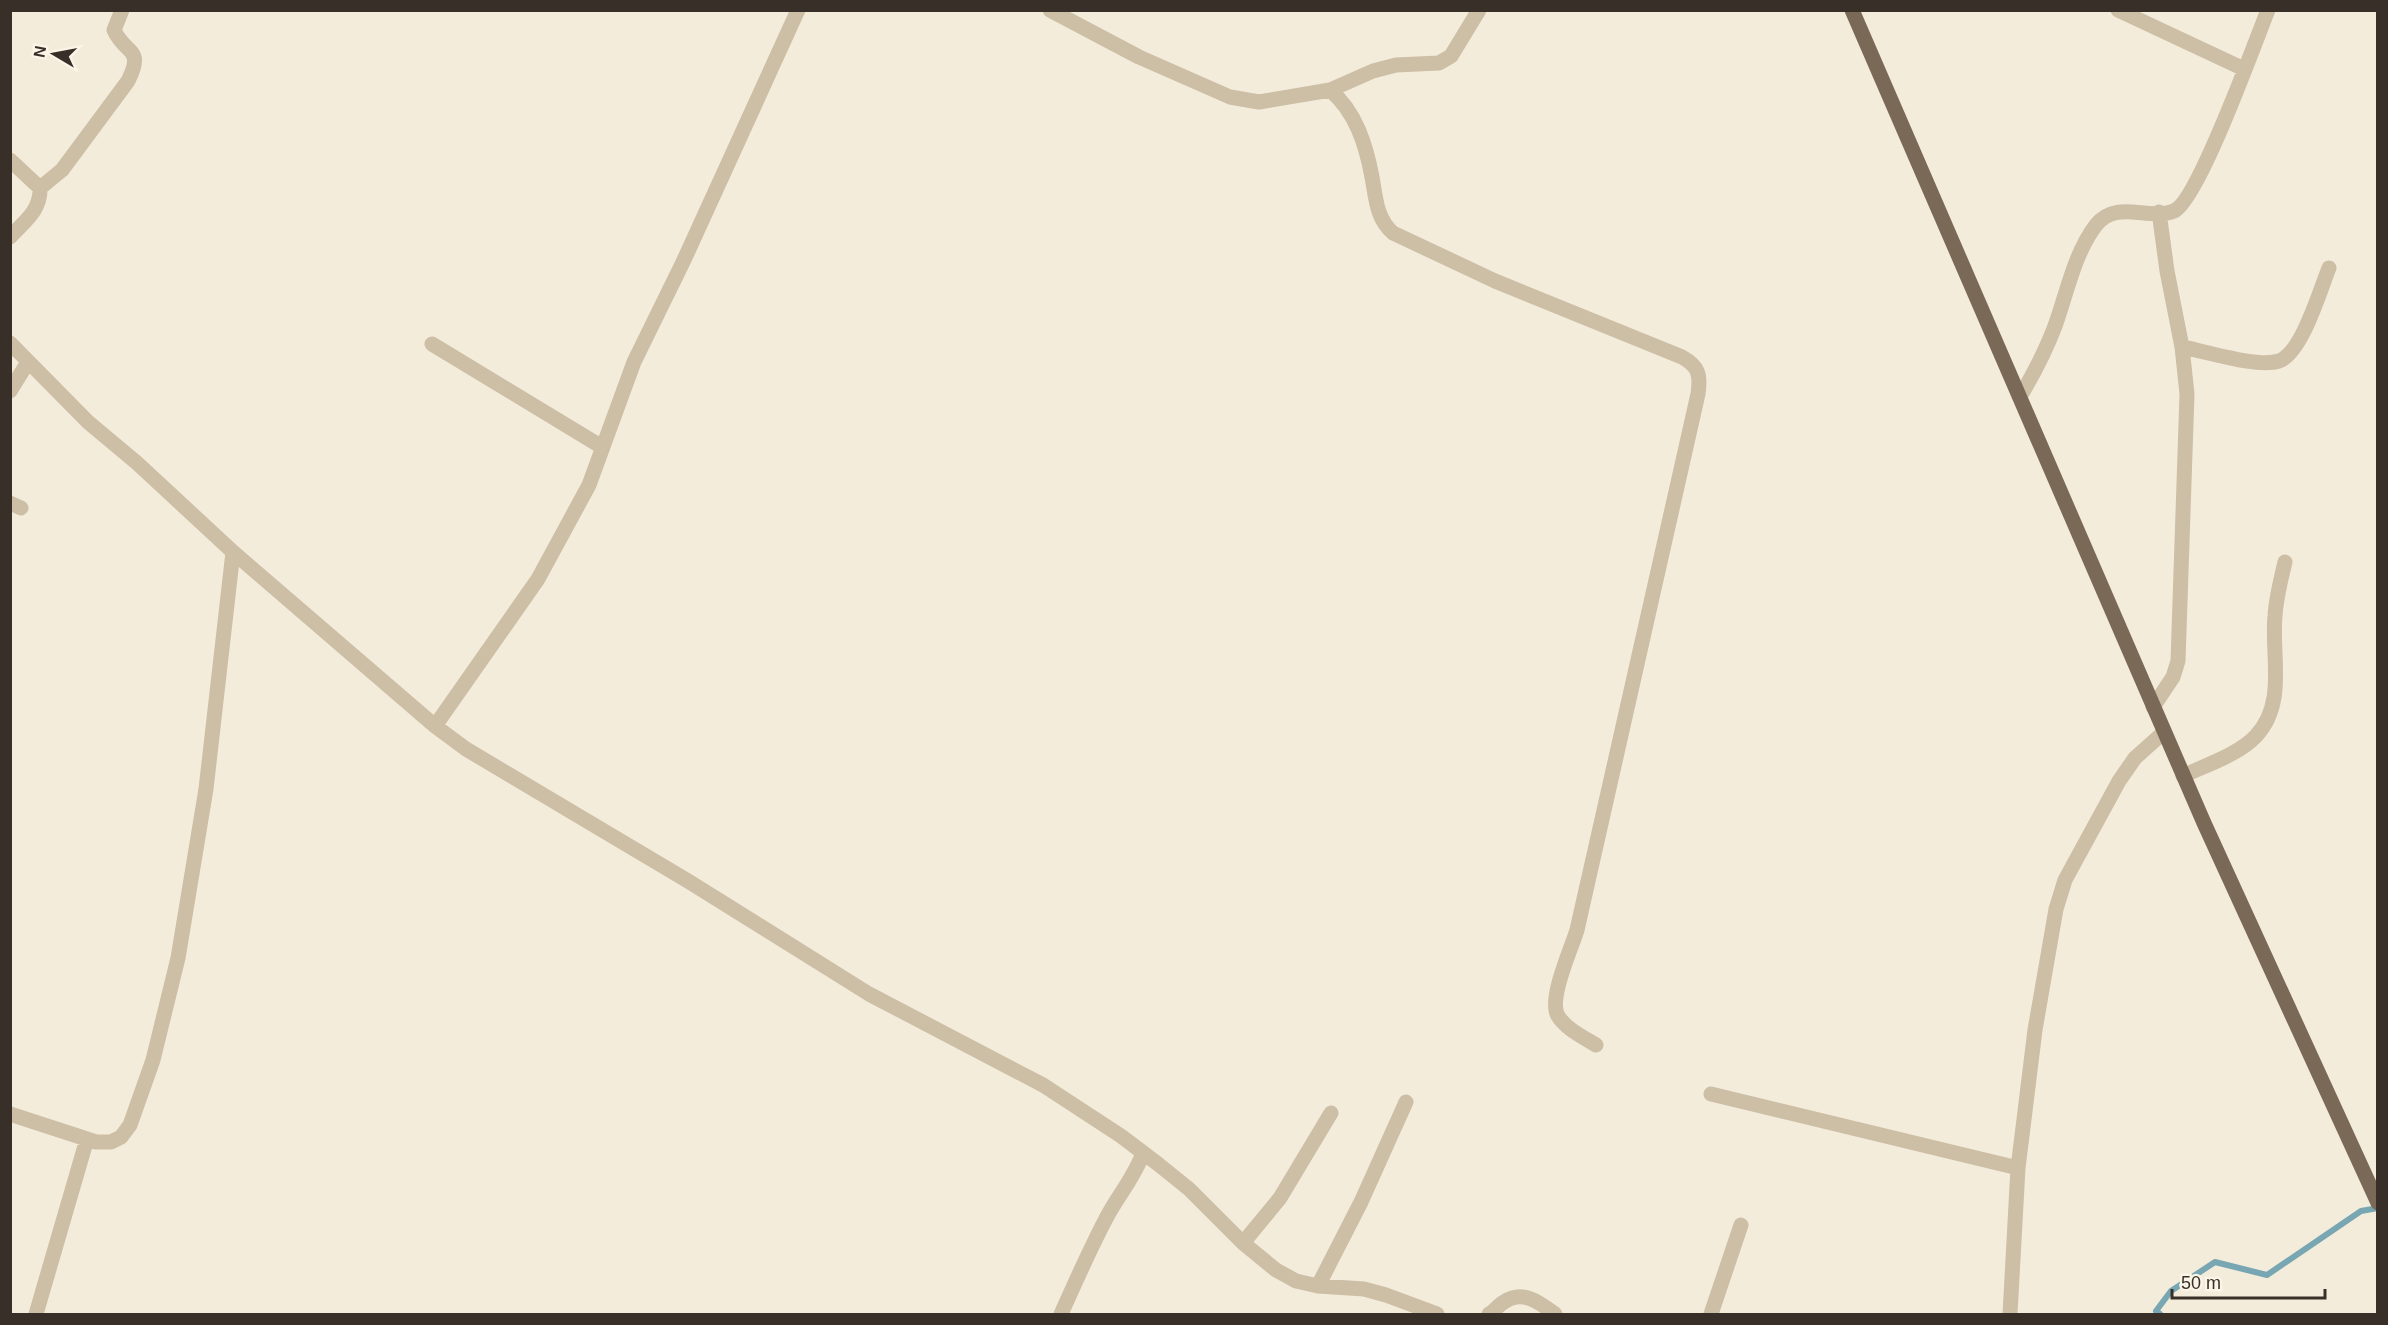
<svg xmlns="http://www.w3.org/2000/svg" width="2388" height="1325" viewBox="0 0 2388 1325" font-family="Helvetica,sans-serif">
	<rect width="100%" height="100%" fill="#f4ecdb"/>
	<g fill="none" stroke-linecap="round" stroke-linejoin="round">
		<path stroke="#78a7b3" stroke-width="6" d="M2160,1314L2156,1311L2171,1291L2215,1262L2267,1275L2361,1211L2378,1208"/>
		<path stroke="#cdbea6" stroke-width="15" d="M1050,10L1139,57L1230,97L1259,102L1330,90L1373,71L1396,65L1439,63L1451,56L1479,10
			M2118,10L2244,69
			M1330,90C1356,112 1366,145 1372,177C1376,198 1376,218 1393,233L1495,281L1682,357C1698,366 1701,374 1698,394L1577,930C1571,950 1548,999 1558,1016C1566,1029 1583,1037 1596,1045
			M10,160L40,188C41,210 25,221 10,237
			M40,188L62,170L128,81C145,47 125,55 114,30L122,10
			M10,343L88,422L137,463L233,552L435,726L466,749L688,881L869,994L1043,1085L1121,1136L1158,1164L1189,1189L1243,1243L1276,1270L1296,1281L1318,1286L1364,1289L1386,1295L1437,1314
			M432,344L602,447
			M2182,347C2205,351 2257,368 2279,361C2302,353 2320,290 2329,268
			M10,391L28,362
			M2021,395C2034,373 2046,350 2055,326C2067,293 2074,254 2096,225C2117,199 2148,221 2174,211C2198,201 2255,42 2268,10
			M10,503L21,508
			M2153,707L2173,677L2178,661L2187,394L2182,347L2167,271L2159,212
			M435,726L538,579L589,485L634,362L684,260L798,10
			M2183,776C2206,765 2238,755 2256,736C2287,703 2271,655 2275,616C2276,598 2281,579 2285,562
			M1711,1094L2018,1168
			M10,1114L96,1142H111L121,1137L130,1125L153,1060L178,958L206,789L233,552
			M1243,1243L1280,1198L1331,1113
			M1318,1286L1361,1202L1406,1102
			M36,1314L87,1139
			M1061,1314C1076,1281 1091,1246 1109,1213C1120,1193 1135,1176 1143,1153
			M1489,1314C1495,1311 1498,1305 1504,1302C1523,1289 1540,1303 1555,1314
			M1711,1314L1741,1225
			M2010,1314L2018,1168L2035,1030L2056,909L2065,880L2119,781L2135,758L2164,732"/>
		<path stroke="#7b6957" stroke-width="15" d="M1852,10L2204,823L2378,1203"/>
	</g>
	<rect width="2388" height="1325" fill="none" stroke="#383028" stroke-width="24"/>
	<g transform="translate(54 54) rotate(280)" stroke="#fbf5e8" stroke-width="4.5" paint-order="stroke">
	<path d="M0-4.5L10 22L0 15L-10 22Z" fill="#383028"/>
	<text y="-9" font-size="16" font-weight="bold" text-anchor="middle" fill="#383028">N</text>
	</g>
	<path d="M2172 1289v9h153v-9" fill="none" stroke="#383028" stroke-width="3"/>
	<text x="2181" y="1289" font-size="18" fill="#383028" stroke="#fbf5e8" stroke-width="4.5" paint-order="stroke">50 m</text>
</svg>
